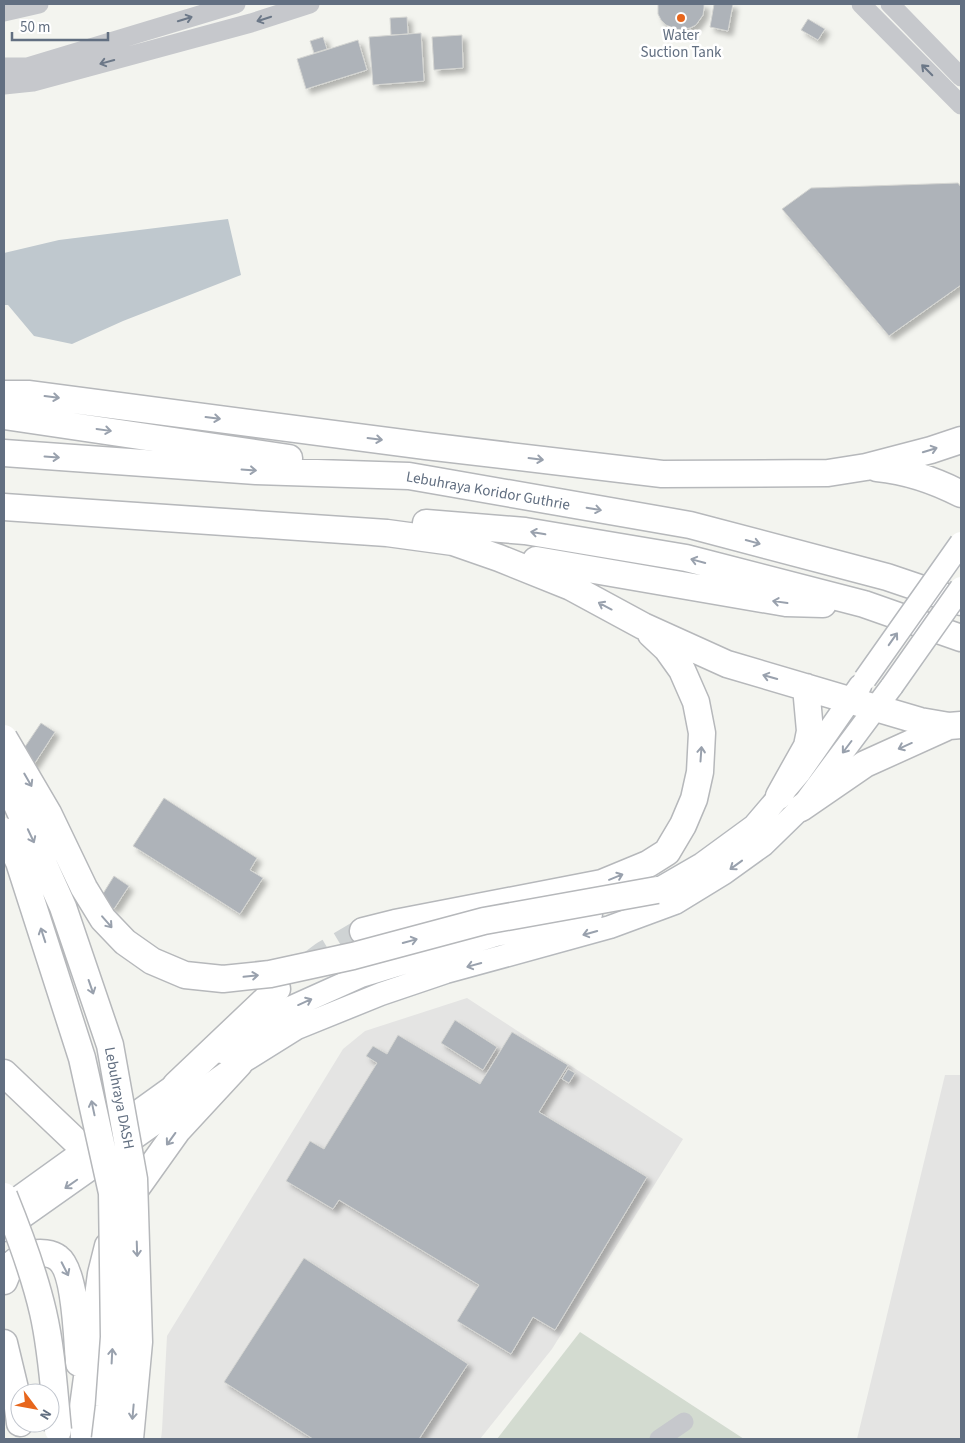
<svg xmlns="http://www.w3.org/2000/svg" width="965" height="1443" viewBox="0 0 965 1443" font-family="'Source Sans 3',sans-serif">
	<defs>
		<filter id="shadow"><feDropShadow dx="4.5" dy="4.5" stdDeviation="2.5" flood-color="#0004"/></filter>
	</defs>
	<rect width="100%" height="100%" fill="#f3f4ef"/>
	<path fill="#e4e4e3" d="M467,998L683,1139L552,1349L480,1439H161L162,1430L167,1336L343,1049L365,1031Z
		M945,1075H961V1439H857Z"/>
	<path fill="#d3dbd0" d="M580,1332L744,1439H497Z"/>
	<path fill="#bfc8ce" d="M228,219L241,275L123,321L72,344L34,336L8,305H4V253L59,240Z"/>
	<path fill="#aeb3b9" stroke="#d4d5d2" filter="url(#shadow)" d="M658,4H704V8L703,15L696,25L690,28L678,30L666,25L661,20L658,14Z
		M714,4H733L728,31L710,27Z
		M407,17L408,34L391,35L390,18Z
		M808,19L825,29L818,40L801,30Z
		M421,33L424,81L373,85L369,37Z
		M462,35L463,68L434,70L432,37Z
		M323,37L327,49L314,53L310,41Z
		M358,40L367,70L306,89L297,59Z
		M958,183L961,187V285L889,336L782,209L811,188Z
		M41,723L55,732L33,766L18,757Z
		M164,798L257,858L250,870L263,878L240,914L133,846Z
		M114,876L129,886L114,909L99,900Z
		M455,1020L497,1047L483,1070L441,1043Z
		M512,1032L568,1065L539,1112L647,1177L555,1330L533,1317L511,1354L457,1321L479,1285L339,1200L333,1209L286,1181L310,1141L324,1149L377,1063L366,1056L373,1046L387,1054L398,1035L480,1084Z
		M568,1069L575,1073L569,1083L562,1079Z
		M304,1258L468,1364L419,1439H313L224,1382Z"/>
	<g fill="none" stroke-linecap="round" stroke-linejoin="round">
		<path stroke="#cfd3d4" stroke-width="26" stroke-dasharray="26 13" stroke-linecap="butt" d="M308,966L324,954L363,931"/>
		<g stroke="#b6b9bd" stroke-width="25">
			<path id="major" d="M640,896L657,890L702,864L754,826L800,772L860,686
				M222,1052L292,1007L361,976L496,935L591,914
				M4,1208L189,1075
				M4,1230L239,1064L297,1028L381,994L446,972L610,927L675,903L724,873L763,845L801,808L892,686"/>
		</g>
		<g stroke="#b6b8bb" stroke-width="29">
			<path id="highway" d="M4,394H28L426,446L662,474L828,473L866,467L931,450L961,440
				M4,416L289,458
				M4,453L256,471L409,476L690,525L887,577L961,602
				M877,468C907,471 934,480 961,494
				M4,507L387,533L453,542L499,558L571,587L643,626L727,664L920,721L949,726L961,725
				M426,523L525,531L686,558L864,604L961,638
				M536,560L786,603L823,604
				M779,796L807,746L810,731L806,687
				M801,808L865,764L949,726
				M363,931L395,923L602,883L648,864L667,852L683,825L694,799L700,772L702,733L696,702L682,670L667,649L651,634
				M4,1073L85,1150
				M176,1085L277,989
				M127,1203L130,1197L177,1131L239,1064
				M4,1281C11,1263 13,1260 32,1254C40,1252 52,1253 58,1258C76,1271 77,1340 79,1363
				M4,1343L16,1393L20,1423
				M84,1439L83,1407L101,1274L108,1246"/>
		</g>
		<path stroke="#c6c8cc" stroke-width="19" d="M861,4L961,105
			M890,4L961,77
			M4,12L39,4
			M4,67H27L236,4
			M4,85L33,82L251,23L310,4
			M659,1439L684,1422"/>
		<use href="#major" stroke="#fff" stroke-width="22"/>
		<use href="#highway" stroke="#fff" stroke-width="26"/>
		<g stroke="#b6b9bd" stroke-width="25" stroke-linecap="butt">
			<path id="major-bridge" d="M865,679L961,543
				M892,686L961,588"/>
		</g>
		<g stroke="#b6b8bb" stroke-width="29" stroke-linecap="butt">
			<path id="highway-bridge" d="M4,738L48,813L84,888L103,919L125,942L152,961L185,975L223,979L270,974L353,956L484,921L657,890
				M4,776L63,907L110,1045L134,1179L139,1342L130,1439
				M4,831L19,862L82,1058L112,1193L114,1337L109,1406L105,1439
				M4,1196C19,1233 34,1273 43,1312C52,1351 54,1391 58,1430"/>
		</g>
		<use href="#major-bridge" stroke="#fff" stroke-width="22"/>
		<use href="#highway-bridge" stroke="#fff" stroke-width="26"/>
	</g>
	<defs><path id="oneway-shaft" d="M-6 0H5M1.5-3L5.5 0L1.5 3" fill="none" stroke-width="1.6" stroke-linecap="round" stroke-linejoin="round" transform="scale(1.25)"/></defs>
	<g stroke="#6c7888">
		<use href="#oneway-shaft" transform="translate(185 19) rotate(-17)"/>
		<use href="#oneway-shaft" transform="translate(264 19) rotate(162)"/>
		<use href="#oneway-shaft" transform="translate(107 62) rotate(165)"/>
		<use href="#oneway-shaft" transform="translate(927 70) rotate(-135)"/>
	</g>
	<g stroke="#99a1ad">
		<use href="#oneway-shaft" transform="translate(52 397) rotate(7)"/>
		<use href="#oneway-shaft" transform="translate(213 418) rotate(7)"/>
		<use href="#oneway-shaft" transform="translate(104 430) rotate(8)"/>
		<use href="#oneway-shaft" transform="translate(375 439) rotate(7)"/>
		<use href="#oneway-shaft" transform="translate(930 450) rotate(-17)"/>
		<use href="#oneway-shaft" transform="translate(52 457) rotate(4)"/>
		<use href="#oneway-shaft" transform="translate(536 459) rotate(7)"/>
		<use href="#oneway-shaft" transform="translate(249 470) rotate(4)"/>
		<use href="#oneway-shaft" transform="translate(594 509) rotate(10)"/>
		<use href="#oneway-shaft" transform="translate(538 533) rotate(-170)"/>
		<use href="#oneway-shaft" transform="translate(753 542) rotate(15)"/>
		<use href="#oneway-shaft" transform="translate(698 561) rotate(-165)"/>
		<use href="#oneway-shaft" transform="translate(780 602) rotate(-172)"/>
		<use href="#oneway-shaft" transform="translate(605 606) rotate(-152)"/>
		<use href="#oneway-shaft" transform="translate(893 639) rotate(-55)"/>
		<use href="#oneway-shaft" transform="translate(770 677) rotate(-164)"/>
		<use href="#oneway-shaft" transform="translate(905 746) rotate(156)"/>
		<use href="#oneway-shaft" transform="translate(847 747) rotate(127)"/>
		<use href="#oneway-shaft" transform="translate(701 754) rotate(-86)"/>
		<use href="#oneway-shaft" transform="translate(28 780) rotate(60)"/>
		<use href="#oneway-shaft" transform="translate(31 836) rotate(65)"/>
		<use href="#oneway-shaft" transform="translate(736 865) rotate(144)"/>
		<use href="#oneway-shaft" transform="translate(616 877) rotate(-22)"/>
		<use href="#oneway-shaft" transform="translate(107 922) rotate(49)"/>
		<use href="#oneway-shaft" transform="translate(590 933) rotate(164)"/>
		<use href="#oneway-shaft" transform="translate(43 935) rotate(-108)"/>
		<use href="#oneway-shaft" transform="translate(410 941) rotate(-15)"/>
		<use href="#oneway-shaft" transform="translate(474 965) rotate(165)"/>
		<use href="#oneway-shaft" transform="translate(251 976) rotate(-6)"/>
		<use href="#oneway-shaft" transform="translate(91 987) rotate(71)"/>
		<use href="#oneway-shaft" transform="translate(305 1002) rotate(-24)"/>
		<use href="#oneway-shaft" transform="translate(93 1108) rotate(-102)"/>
		<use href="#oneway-shaft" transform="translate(171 1139) rotate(126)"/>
		<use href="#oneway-shaft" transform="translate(71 1184) rotate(145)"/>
		<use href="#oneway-shaft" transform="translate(137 1249) rotate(88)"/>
		<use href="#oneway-shaft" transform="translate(65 1269) rotate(63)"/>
		<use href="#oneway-shaft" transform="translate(112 1356) rotate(-87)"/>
		<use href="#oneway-shaft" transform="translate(133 1412) rotate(95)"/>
	</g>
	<circle fill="#e7661c" stroke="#fff" stroke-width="2" cx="681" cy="18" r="5"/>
	<g text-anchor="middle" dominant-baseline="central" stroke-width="5" stroke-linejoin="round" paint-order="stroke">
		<g font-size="15" fill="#626f81" stroke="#fff">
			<text x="681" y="35">Water<tspan x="681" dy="17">Suction Tank</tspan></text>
		</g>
		<g font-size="15" fill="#626f81" stroke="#fff">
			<text transform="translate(488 491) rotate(10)">Lebuhraya Koridor Guthrie</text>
			<text transform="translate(119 1098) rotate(79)">Lebuhraya DASH</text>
		</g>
	</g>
	<rect width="965" height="1443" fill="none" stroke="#626f81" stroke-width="10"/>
	<g transform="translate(35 1408) rotate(122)"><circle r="24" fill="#ffffff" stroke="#c0c5cd"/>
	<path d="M0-4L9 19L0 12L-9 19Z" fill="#e7661c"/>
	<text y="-8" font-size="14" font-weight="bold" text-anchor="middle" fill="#626f81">N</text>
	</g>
	<path d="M12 32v8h96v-8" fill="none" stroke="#626f81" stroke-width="2.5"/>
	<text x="20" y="32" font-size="15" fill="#626f81" stroke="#ffffff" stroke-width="4" paint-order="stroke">50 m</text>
</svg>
